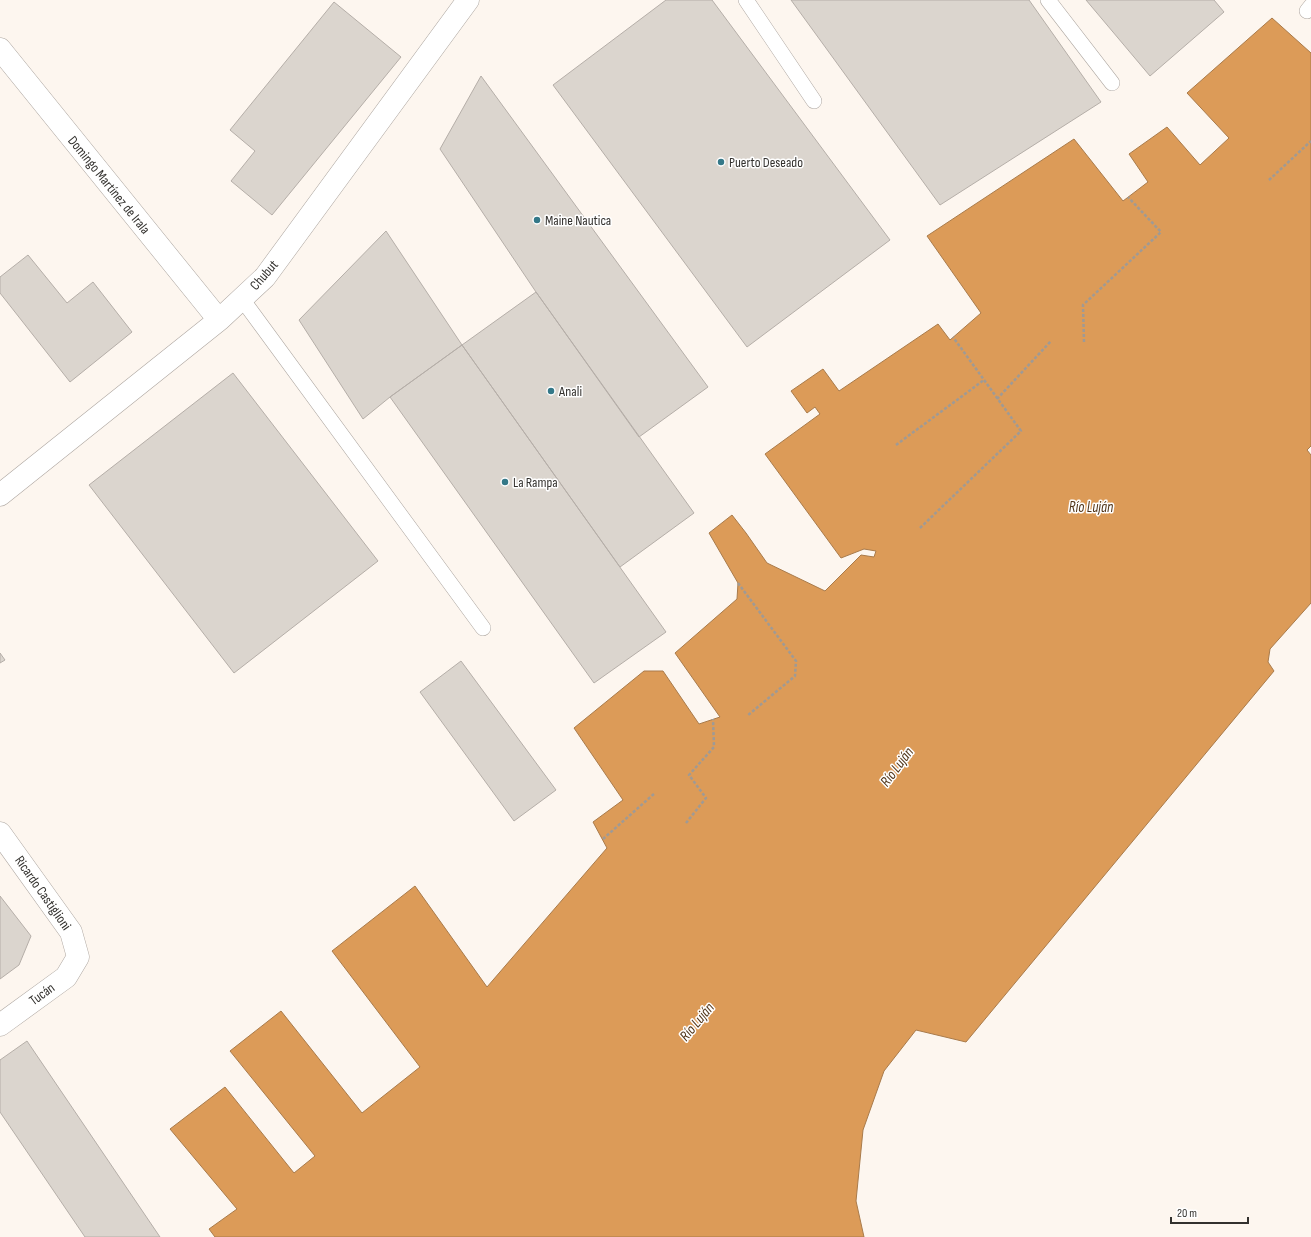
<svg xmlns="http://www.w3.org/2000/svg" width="1311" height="1237" viewBox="0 0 1311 1237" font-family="'Sofia Sans Condensed',sans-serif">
	<rect width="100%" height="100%" fill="#fdf6ef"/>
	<path fill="#dc9b58" stroke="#a97b4b" d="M1272,18L1311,53V446L1307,450L1311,455V603L1270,649L1268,662L1274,671L966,1042L916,1030L884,1071L863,1130L856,1201L864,1237H215L209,1229L237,1209L170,1129L225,1087L294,1173L315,1156L230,1051L281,1011L362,1113L420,1067L332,951L415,886L487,987L607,848L593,822L623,800L574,728L644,671H663L699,724L720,717L675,653L737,599L738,583L709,533L732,515L746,533L767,563L825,591L861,555L874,557L876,551L864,549L841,558L765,454L820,414L815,407L807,413L791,391L823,369L839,391L938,324L950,340L981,313L927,236L1074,139L1123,201L1148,182L1129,154L1167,127L1200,165L1229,138L1187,93Z"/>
	<path fill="#dbd5ce" stroke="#b5aea8" d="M666,0H712L890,240L747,347L553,85Z
		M791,0H1029L1101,102L940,205Z
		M1086,0H1214L1224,12L1150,76Z
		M334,2L401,57L272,215L231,181L255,151L230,130Z
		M481,76L708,387L639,437L536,292L440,149Z
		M386,231L462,345L390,397L363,419L299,320Z
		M28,255L67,303L93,282L132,332L70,382L0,293V277Z
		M536,292L694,513L620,567L462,345Z
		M462,345L666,632L594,683L390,397Z
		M233,373L378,561L234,673L89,485Z
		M0,653L5,660L0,663Z
		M461,661L556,790L514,821L420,692Z
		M0,896L31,936L19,965L0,979Z
		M27,1041L160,1237H85L0,1112V1060Z"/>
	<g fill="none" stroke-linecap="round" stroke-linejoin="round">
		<g stroke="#ada6a0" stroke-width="16">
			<path id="service" d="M746,0L814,101
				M1048,0L1112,83
				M1307,11L1311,6
				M242,299L483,628"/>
		</g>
		<g stroke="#ada6a0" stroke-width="23">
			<path id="minor" d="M0,49L219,320
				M0,495L219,320L265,277L468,0
				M0,833L71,932L78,957L66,977L0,1025"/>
		</g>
		<path stroke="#9f9a95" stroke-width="2.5" stroke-dasharray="3 2" stroke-linecap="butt" d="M1269,180L1311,141
			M1084,342L1083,305L1161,232L1128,197
			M997,399L1051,341
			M896,445L984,380
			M920,528L1021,431L953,337
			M738,583L796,661L795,676L747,716
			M686,823L706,798L689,775L714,747L713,719
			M603,839L655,793"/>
		<use href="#service" stroke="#fff" stroke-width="15"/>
		<use href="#minor" stroke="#fff" stroke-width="22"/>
	</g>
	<g fill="#347888" stroke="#fff" stroke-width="1.5">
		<circle cx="721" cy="162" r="4"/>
		<circle cx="537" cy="220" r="4"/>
		<circle cx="551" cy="391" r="4"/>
		<circle cx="505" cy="482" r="4"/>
	</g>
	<g text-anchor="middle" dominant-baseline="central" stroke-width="3" stroke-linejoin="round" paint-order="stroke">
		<g font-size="14" fill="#33312e" stroke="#fff" text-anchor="start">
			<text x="729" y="162">Puerto Deseado</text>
			<text x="545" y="220">Maine Nautica</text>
			<text x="559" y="391">Anali</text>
			<text x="513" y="482">La Rampa</text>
		</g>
		<g font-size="14" fill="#33312e" stroke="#fff">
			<text transform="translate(109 185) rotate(51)">Domingo Martínez de Irala</text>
			<text transform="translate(264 275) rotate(-49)">Chubut</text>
			<text transform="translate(43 893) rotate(55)">Ricardo Castiglioni</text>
			<text transform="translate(42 994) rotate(-36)">Tucán</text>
		</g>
		<g font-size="15" font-style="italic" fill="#513519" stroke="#fff">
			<text x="1091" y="507">Río Luján</text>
			<text transform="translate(897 767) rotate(-53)">Río Luján</text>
			<text transform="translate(697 1022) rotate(-50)">Río Luján</text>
		</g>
	</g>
	<path d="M1171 1217v6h77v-6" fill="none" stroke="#33312e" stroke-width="2"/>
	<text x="1177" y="1217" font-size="12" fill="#33312e" stroke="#ffffff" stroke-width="3" paint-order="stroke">20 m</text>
</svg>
